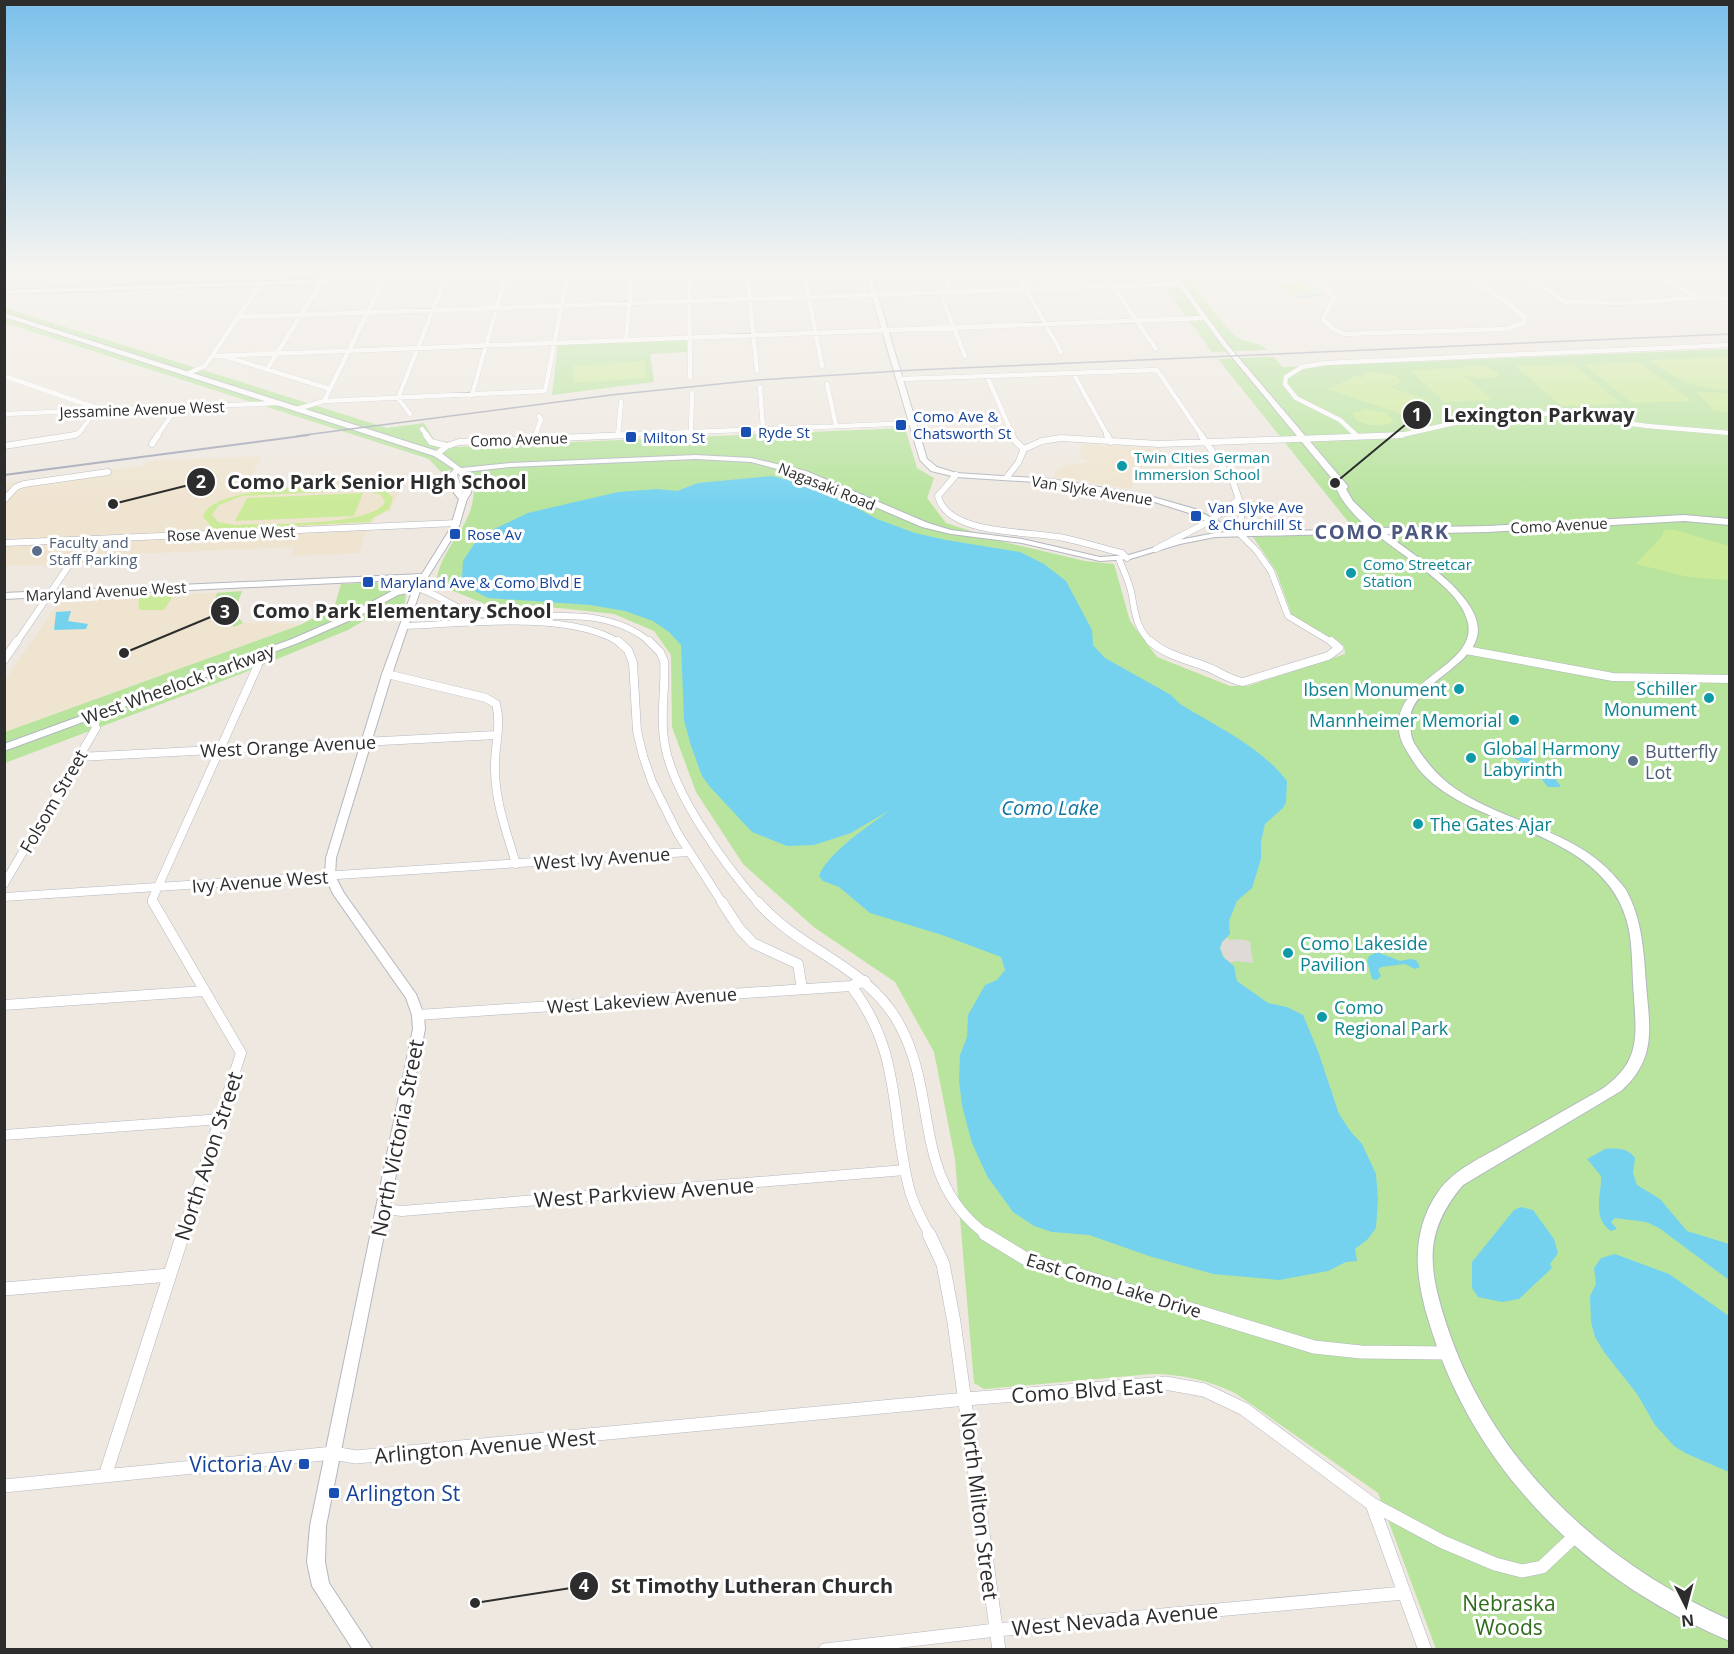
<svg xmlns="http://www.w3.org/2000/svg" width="1734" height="1654" viewBox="0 0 1734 1654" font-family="'Open Sans',sans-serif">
	<rect width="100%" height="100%" fill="#eee8e0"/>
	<path fill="#efe4d0" d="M1082,444L1159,448L1173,469L1138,467L1131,489L1054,477L1058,469L1070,464L1085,463L1086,460L1079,459Z
		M261,456L248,485L352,481V483L371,482L401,487L391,511L374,518L367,528L359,553L291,556L294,547L109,555L83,564L5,566L4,483L144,466L147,461Z
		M242,591L236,610L238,619L243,623L270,622L300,625L5,732V680L59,601Z"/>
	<path fill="#b8e49e" d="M1154,273H1185C1202,294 1217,320 1237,337C1246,344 1257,340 1267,350L1212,352Z
		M5,308L387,428L424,423L435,441L451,442L458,447L905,428L917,468L934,478L927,498L946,523L1004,542L1085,561L1114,564L1130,621L1157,657L1230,686H1248L1345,654L1344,646L1337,640L1321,636L1293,618L1276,571L1253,537L1358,534L1218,359L1274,357L1282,367L1729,349V1649H1436L1378,1493L1235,1393C1207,1380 1182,1374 1151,1374L984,1389L974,1383L955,1159L934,1052L895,982L815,928L743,864L696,792L672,727L671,655L654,631L614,614L559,608L488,605L436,584C441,538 487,523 470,466L441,472L429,459L5,323Z
		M688,339V352L650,354L654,382L552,395L558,344Z
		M383,582L391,587V590L399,595H406L403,612L377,613L348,630L238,675L5,763V732L300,625L334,608L341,584Z
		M242,591C238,603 233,613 243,623L234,627L213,606L217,593Z"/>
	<path fill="#c8d8b7" d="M124,273H509L112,286Z"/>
	<path fill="#cbeb9a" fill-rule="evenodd" d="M1303,281L1311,289L1307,290L1313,294H1289L1291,293L1289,290H1283L1276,282Z
		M1729,357V390C1697,389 1675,380 1649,360Z
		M644,361L647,378L574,383L573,366Z
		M1639,362L1692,401L1632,403L1583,364Z
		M1573,364L1622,404L1561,406L1516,366Z
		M1466,365L1485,366L1498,372L1497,377L1482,379L1465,376L1492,400L1444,402L1410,370L1455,368L1458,370Z
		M1371,372L1395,375L1402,382L1389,387L1428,400L1401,414L1328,389L1356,376L1362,378L1363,375Z
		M1697,392L1729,393V412L1714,411Z
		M1367,409L1387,413L1394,421C1383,429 1365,426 1354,418L1353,413Z
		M369,487L385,490L393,498L389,509L373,518L371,522L208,530L210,525L203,517C210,484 339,486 369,487ZM365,490L381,495L385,502C372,527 265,523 236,525L218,522L212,515L219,505L242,496Z
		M363,493L354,516L235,521L247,498Z
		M1664,530H1675L1729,546V580L1688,577L1636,564L1662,536Z
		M171,594L173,596L164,610H140L138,606L140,596Z"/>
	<path fill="#dedbd7" d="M1227,938L1231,940L1238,939L1250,941L1253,963L1235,961L1231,963L1225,959L1220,948L1222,942Z"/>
	<path fill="#75d2ef" d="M772,476L800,483L842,500L877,519L915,533L946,540L1020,552L1044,564L1066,581L1092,630L1093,645L1105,658L1171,695L1180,704C1217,727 1259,745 1287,781L1286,802L1283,808L1265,824L1261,842V859L1252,888L1237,901L1229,921L1230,934L1222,942L1220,948L1223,957L1234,966L1237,981L1268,1003L1287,1007L1303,1015L1318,1051L1339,1114L1351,1132L1362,1144L1376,1174L1378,1199L1376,1228L1367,1240L1355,1249L1357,1261L1346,1262L1328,1271L1279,1280L1213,1274L1149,1256L1089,1235L1052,1232L1034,1226L1013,1212L987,1176L972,1143L962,1106L959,1080L960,1055L967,1037L968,1015L985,985L997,980L1005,970L1001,957L942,935L870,913L839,887L823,881L819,876C826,854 871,824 890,810L851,833L814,845L787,846L752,832L710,787L702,776L691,746L684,720L681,645L669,632L653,621L625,611L590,605L488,598L467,587L462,579L463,561L474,544L494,529L528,513L618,492L657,489L677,491L698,483Z
		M71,611L68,621L88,624L86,629L54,630L56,612Z
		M1501,745C1522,751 1551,769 1561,787H1548L1532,768L1503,752Z
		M1377,952L1400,961L1410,959L1416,960L1420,967L1415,969L1405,964L1381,967L1378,970L1381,976L1377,980L1372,979L1367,961L1369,956Z
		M1605,1149C1616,1148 1628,1148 1635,1158L1633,1173L1637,1185L1660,1199L1687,1231L1729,1244V1280L1659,1228L1646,1222L1615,1218L1611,1222L1617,1229L1611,1231C1591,1218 1602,1193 1601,1176L1587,1159Z
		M1521,1207L1533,1210L1554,1239L1558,1253L1550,1264L1552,1268L1519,1299L1502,1302L1478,1297L1472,1288V1262L1514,1210Z
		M1615,1254L1669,1274L1729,1316V1472L1685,1453L1674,1446L1655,1425L1637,1394L1604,1352L1595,1337L1591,1322L1590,1296L1596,1284L1594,1268L1601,1258Z"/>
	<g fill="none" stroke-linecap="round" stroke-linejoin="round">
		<path stroke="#75d2ef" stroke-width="1.5" d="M1298,297L1319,295L1302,277"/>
		<g stroke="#b3b7c0" stroke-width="5">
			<path id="minor-far4" d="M689,273L690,377
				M747,273L757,371
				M804,273L822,366
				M943,273L951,292
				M1017,273L1061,352
				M1104,273L1156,349
				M1309,273L1334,298L1323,319L1333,329L1344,334L1506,329L1524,323L1525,318L1511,305L1460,273
				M1523,273L1565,302L1626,303L1709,297L1730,298
				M1656,273L1694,296
				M940,293L965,356
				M237,317L1182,284
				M626,340L632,273
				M212,356L1204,318
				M227,357L330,389
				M267,369L322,282
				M189,373L205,366L261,284
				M1073,373L1108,436
				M4,376L94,407L96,410L79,433L70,436
				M987,376L1013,436
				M901,379L1157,370L1202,436
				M827,384L836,426
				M760,387L763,429
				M472,395L506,275
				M324,401L384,279
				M297,409L324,401L545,391L568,273
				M4,414L279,403
				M410,414L398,398L446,277
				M422,429L427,436
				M691,432L692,393
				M618,435L621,402
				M157,436L177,407
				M535,436L541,419L539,416
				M594,436L914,423
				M1357,436L1340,420L1296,398L1285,384L1286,377L1302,367L1326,363L1730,345
				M1386,436H1397L1481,417L1515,413L1559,414L1647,426L1730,433"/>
		</g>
		<g stroke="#b3b7c0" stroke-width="7">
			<path id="minor-far3" d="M426,435L431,442L447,446
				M1012,435L1015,441L1024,449
				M1107,435L1111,442
				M1201,435L1233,482L1242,508L1240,534L1257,551L1271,571L1288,616L1333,643
				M534,439L535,435
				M152,444L158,435
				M4,446L75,435
				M437,454L447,446L459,442L630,435
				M956,475L938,496C947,535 1026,531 1059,537C1080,541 1101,548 1122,553L1127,558
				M1007,477L1018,463L1024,449L1042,441L1061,438L1159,444L1402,435
				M4,500L16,487L24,484L108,472
				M4,543L457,523
				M1156,549L1210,521L1238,500
				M1119,559C1123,569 1128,580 1131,591C1135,611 1135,628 1152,643
				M417,588C437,593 452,608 472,612C531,625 600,599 651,643
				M404,626C463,624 569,610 620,643
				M16,643L87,539"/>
		</g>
		<g stroke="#b3b7c0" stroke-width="9">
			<path id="minor-far2" d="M618,641L628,650L633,663L637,731L643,756L652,782L678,834L723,904
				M649,641L660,652L664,661C666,687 660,713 664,739C670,791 725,865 759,904
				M1150,641C1167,656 1187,659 1207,667C1220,672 1230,680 1243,682L1328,656L1339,648L1331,641
				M1466,650L1613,677L1730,679
				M4,660L17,641
				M387,674L486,698L496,704C502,725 494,747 495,769C495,802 507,833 516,864
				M79,757L496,735
				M4,884L96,728L91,716
				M4,897L688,852
				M154,904L152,900L258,665L254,656"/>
		</g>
		<g stroke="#b3b7c0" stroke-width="11">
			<path id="minor-far1" d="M153,902L241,1053L182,1235
				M722,902L739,928L753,943L798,964L802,989
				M758,902C799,950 866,965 898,1022C940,1095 910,1179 987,1235
				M851,986C902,1052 890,1113 909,1188C913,1205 922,1220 930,1235
				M4,1005L204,991
				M418,1015L851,986L865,981
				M4,1135L222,1119
				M384,1209L402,1211L905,1170"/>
		</g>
		<g stroke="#b3b7c0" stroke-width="14">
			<path id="minor" d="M929,1234L943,1264L954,1322L999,1650
				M985,1234L1026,1259L1314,1347L1361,1352L1446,1353
				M4,1289L170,1275
				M105,1476L183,1234
				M4,1486L333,1453L356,1457L966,1399L1165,1383L1204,1390L1244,1409L1372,1504L1443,1542L1495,1564L1522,1571L1542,1567L1576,1535
				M1372,1504L1425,1650
				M825,1650L996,1630L1404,1593"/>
		</g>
		<g stroke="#b3b7c0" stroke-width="2">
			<path id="tertiary" d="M510,273H558L555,275L4,294V290Z
				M865,273H871L927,459L937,467L956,473L1051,479L1146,495L1195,509L1238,532L1377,529L1381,531L1377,533L1215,537L1180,544L1130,559L1100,561L1022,543L951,534L922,527L800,475L751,462L696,459L510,467L465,472L470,478L471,493L467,499L458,529L421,588L392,674L336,858L335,876L344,893L416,994L424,1015L425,1029L326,1526L325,1562L329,1583L373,1650H353L312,1586L307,1562L310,1526L413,1029L412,1015L406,998L333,894L325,876L326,858L382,674L412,592L398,595L353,619L298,643L4,751V744L292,639L347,615L392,591L414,586L419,579L4,599V593L422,574L450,529L459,499L454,493L449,475L454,469L434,456L4,317V313L440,452L461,468L510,463L696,455L751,458L806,471L928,523L951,530L1022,539L1100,557L1129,555L1179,540L1215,533L1229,532L1189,513L1145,499L1051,483L956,477L931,471L920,460ZM458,473L462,478L463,494L457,475Z"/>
		</g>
		<g stroke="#b3b7c0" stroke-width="2">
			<path id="secondary" d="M1169,273H1175L1227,344L1347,485L1348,487L1346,489L1353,501L1381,528L1488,526L1684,515L1730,519V525L1684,521L1488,532L1387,534C1414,556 1449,575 1469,605C1508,663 1406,675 1410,725C1411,732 1411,737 1414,743C1424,759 1434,772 1449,784C1501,824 1574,827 1617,879C1621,884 1626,888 1628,894C1644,925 1644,961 1647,996C1651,1035 1653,1062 1621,1091L1463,1185C1424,1231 1428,1266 1445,1320C1489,1459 1599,1562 1730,1620V1641C1588,1582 1473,1471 1429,1322C1415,1277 1410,1233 1438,1192C1454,1169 1483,1157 1507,1143C1539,1125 1570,1107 1602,1089C1639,1063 1637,1039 1634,998C1632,975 1633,952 1629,930C1615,857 1539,837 1480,811C1457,801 1429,785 1415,764C1410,756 1402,745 1400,736C1387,679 1477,669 1468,623C1458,572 1348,537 1334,481L1223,346Z"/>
		</g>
		<use href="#minor-far4" stroke="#fff" stroke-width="4.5"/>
		<use href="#minor-far3" stroke="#fff" stroke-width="6"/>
		<use href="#minor-far2" stroke="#fff" stroke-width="8"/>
		<use href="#minor-far1" stroke="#fff" stroke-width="10"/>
		<use href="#minor" stroke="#fff" stroke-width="13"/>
		<use href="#tertiary" fill="#fff" fill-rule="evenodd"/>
		<use href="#secondary" fill="#fff" fill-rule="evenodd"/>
		<path stroke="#a2a6b7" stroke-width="1.5" d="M297,436L611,395L758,380L914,370L1730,334"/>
		<path stroke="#a2a6b7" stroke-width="2" d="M4,475L309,435"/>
	</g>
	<linearGradient id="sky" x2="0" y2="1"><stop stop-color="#7ac0eb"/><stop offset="0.54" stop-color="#f7f5f1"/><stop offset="1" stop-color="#f7f5f1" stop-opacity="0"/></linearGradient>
	<rect width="1734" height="504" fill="url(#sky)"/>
	<g fill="#1a4fb4" stroke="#fff" stroke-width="2">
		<rect x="895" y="419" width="12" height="12" rx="3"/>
		<rect x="740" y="426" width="12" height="12" rx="3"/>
		<rect x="625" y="431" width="12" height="12" rx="3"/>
		<rect x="1190" y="510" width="12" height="12" rx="3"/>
		<rect x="449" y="528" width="12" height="12" rx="3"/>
		<rect x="362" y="576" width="12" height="12" rx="3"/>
		<rect x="298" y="1458" width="12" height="12" rx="3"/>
		<rect x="328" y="1487" width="12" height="12" rx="3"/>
	</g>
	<g fill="#0f9aa8" stroke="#fff" stroke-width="2">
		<circle cx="1122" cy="466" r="6"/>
		<circle cx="1351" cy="573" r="6"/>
		<circle cx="1459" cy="689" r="6"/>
		<circle cx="1709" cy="698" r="6"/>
		<circle cx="1514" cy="720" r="6"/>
		<circle cx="1471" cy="758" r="6"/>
		<circle cx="1418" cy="824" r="6"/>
		<circle cx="1288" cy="953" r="6"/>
		<circle cx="1322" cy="1017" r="6"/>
	</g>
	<g fill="#5c6f8a" stroke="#fff" stroke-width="2">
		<circle cx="37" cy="551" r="6"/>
		<circle cx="1633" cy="761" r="6"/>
	</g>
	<g text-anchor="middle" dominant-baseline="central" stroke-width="6" stroke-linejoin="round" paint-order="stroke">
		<g font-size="15" fill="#2d2d2d" stroke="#fff">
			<text transform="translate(142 409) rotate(-2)">Jessamine Avenue West</text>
			<text transform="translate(519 439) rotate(-2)">Como Avenue</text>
			<text transform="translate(827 486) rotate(22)">Nagasaki Road</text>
			<text transform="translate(1092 490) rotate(9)">Van Slyke Avenue</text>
			<text transform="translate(1559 525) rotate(-3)">Como Avenue</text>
			<text transform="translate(231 533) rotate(-2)">Rose Avenue West</text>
			<text transform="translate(106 591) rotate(-3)">Maryland Avenue West</text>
		</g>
		<g font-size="15" fill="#164399" stroke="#fff" text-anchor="start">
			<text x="913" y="416">Como Ave &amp;<tspan x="913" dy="17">Chatsworth St</tspan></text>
			<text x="758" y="432">Ryde St</text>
			<text x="643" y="437">Milton St</text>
			<text x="1208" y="507">Van Slyke Ave<tspan x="1208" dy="17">&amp; Churchill St</tspan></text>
			<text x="467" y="534">Rose Av</text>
			<text x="380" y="582">Maryland Ave &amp; Como Blvd E</text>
		</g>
		<g font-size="15" fill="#0d838f" stroke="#fff" text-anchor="start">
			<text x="1134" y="457">Twin CIties German<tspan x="1134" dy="17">Immersion School</tspan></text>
			<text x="1363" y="564">Como Streetcar<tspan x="1363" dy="17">Station</tspan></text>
		</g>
		<g font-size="15" fill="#4e5e75" stroke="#fff" text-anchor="start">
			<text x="49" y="542">Faculty and<tspan x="49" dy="17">Staff Parking</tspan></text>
		</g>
		<g font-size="18" fill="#2d2d2d" stroke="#fff">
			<text transform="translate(178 684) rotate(-20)">West Wheelock Parkway</text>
			<text transform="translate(288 746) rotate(-3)">West Orange Avenue</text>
			<text transform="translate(53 801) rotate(-60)">Folsom Street</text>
			<text transform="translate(602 858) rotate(-4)">West Ivy Avenue</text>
			<text transform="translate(260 881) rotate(-4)">Ivy Avenue West</text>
			<text transform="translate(642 1000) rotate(-4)">West Lakeview Avenue</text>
			<text transform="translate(1114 1285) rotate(17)">East Como Lake Drive</text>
		</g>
		<g font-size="18" fill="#0d838f" stroke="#fff" text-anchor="start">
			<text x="1697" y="688" text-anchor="end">Schiller<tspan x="1697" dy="21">Monument</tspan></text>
			<text x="1447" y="689" text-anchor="end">Ibsen Monument</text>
			<text x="1502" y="720" text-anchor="end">Mannheimer Memorial</text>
			<text x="1483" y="748">Global Harmony<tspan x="1483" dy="21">Labyrinth</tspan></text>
			<text x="1430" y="824">The Gates Ajar</text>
			<text x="1300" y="943">Como Lakeside<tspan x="1300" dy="21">Pavilion</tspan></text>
			<text x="1334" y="1007">Como<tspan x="1334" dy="21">Regional Park</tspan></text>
		</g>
		<g font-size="18" fill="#4e5e75" stroke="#fff" text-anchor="start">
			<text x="1645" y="751">Butterfly<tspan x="1645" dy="21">Lot</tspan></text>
		</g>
		<g font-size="20" font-weight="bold" letter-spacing="1.5" fill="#4d587f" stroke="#fff">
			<text x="1382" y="531">COMO PARK</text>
		</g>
		<g font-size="20" font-style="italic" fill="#0e73a0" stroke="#fff">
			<text x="1050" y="807">Como Lake</text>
		</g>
		<g font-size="21" fill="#2d2d2d" stroke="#fff">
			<text transform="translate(397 1138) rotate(-79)">North Victoria Street</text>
			<text transform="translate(208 1156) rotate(-72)">North Avon Street</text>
			<text transform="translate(644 1192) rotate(-4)">West Parkview Avenue</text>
			<text transform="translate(1087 1390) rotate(-4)">Como Blvd East</text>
			<text transform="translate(485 1446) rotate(-5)">Arlington Avenue West</text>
			<text transform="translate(980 1506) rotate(83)">North Milton Street</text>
			<text transform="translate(1115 1619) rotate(-5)">West Nevada Avenue</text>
		</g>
		<g font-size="21" fill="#164399" stroke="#fff" text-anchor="end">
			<text x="292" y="1464">Victoria Av</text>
			<text x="346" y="1493" text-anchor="start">Arlington St</text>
		</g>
		<g font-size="21" fill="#2f6c1c" stroke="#fff">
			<text x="1509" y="1603">Nebraska<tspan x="1509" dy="24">Woods</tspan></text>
		</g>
	</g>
	<path fill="none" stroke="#2d2d2d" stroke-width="2" d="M1335 483L1417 415M113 504L201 482M124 653L225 611M475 1603L584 1586"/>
	<g fill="#2d2d2d" stroke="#fff" stroke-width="2">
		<circle cx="1335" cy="483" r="6"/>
		<circle cx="113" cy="504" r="6"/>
		<circle cx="124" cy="653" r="6"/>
		<circle cx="475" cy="1603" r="6"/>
		<circle cx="1417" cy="415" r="15"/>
		<circle cx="201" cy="482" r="15"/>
		<circle cx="225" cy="611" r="15"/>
		<circle cx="584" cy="1586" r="15"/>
	</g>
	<g font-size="18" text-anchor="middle" font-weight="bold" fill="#fff">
		<text x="1417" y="421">1</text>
		<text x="201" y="488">2</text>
		<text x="225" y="618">3</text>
		<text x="584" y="1592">4</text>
	</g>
	<g font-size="20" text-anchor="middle" font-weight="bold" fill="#2d2d2d" stroke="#fff" stroke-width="6" stroke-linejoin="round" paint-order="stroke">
		<text x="1539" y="422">Lexington Parkway</text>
		<text x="377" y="489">Como Park Senior HIgh School</text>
		<text x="402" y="618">Como Park Elementary School</text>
		<text x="752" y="1593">St Timothy Lutheran Church</text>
	</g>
	<rect width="1734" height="1654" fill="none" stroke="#2d2d2d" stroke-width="12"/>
	<g transform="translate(1686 1606) rotate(174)" stroke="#ffffff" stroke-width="4.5" paint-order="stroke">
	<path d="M0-4.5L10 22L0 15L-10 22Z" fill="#2d2d2d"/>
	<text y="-9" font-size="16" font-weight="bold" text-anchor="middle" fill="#2d2d2d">N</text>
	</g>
</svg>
